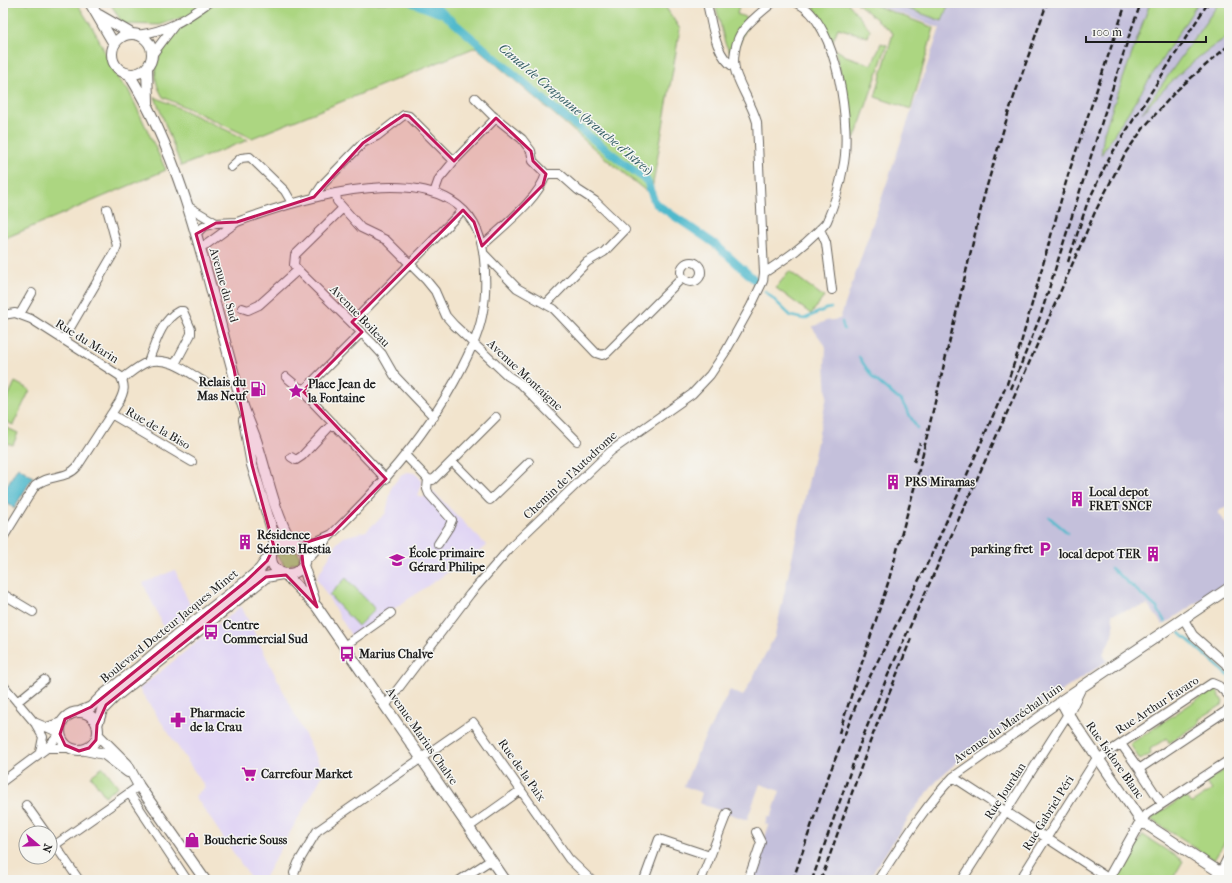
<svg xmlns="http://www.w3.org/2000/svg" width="1232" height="883" viewBox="0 0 1232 883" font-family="'IM FELL French Canon',serif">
	<rect width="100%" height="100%" fill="#f6f6f2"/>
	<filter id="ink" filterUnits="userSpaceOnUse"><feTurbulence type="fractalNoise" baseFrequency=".025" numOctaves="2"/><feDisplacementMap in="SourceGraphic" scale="8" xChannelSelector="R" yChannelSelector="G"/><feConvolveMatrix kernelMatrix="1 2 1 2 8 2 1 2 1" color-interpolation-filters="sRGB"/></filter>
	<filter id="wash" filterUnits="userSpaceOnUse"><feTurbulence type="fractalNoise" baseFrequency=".012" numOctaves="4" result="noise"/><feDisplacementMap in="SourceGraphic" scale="16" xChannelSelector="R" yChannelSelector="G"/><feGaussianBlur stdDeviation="0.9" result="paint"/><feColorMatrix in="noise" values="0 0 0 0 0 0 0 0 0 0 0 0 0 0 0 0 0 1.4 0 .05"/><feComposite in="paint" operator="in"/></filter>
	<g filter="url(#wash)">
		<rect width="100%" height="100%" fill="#f2e4cd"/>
		<path fill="#e0d4f4" d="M408,472L414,473L419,477L422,484L418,496L422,498L433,491L487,546L352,637L317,579L319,574L337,543L344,537L366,531L386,513L392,486L402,474Z
			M175,570L192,610L166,632L143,583Z
			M241,606L324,773L263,880H252L195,796L205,787L139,689Z"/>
		<path fill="#c4c0db" d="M871,3H1229V504L1218,512L1229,528V581L1163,625L1148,605L1112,614L1114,625L1112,636L1103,654L1107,661L967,754L940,777L915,808L868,880H751L769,825L765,824L768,816L771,817L780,791L760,784L747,820L699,803L702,793L684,786L700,747L730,690L743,696L775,636L827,396L825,364L826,347L812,327L826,321L840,319L940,28Z"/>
		<path fill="#acd681" stroke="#64794e" d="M3,3H77C84,15 92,26 98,38C107,55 112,76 128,89L166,170L3,239Z
			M110,3H663L680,29L651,195L612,164L476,47L252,138L163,97C143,65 167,47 185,22L183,17L160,25L123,24Z
			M715,3H740L737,14L750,19L733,58L725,43Z
			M812,3H848L870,30L868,37L838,28L832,43Z
			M857,3H869L934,28L911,109L875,97L893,33Z
			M892,3H949L942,21Z
			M1150,3H1198L1101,155L1104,132Z
			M1219,3H1229V36C1195,56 1168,84 1142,113Z
			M881,43L887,45L855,138H852L846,97L835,49L846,56L872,65Z
			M155,97L248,140L181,166Z
			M789,271L824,297L811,314L776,288Z
			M15,382L30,390L13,425L3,420V407Z
			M3,426L18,433L13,445L3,442Z
			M287,549L293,552L297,550L300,557L298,563L291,564L287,569L284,568L282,561L276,556L278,551L284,554Z
			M346,578L375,609L358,626L329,595Z
			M1213,689H1216L1223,702L1222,705L1199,719L1200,723L1169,743L1167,738L1150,749L1151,754L1140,760L1130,744Z
			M103,767L118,786L105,796L91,776Z
			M1229,767V835L1214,860L1150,819L1185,796L1192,803L1212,790L1205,782Z
			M1143,835L1183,861L1172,880H1124L1117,876Z"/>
		<path fill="#4fb9cc" stroke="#366a74" d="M18,467L33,477L14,508L3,501V492Z"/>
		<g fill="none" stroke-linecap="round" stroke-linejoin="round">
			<path stroke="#4fb9cc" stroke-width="2.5" d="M765,291L791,316L804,319L826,309L831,308
				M842,322L844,329
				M859,357L873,378L902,402L917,428
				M1049,517L1068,533
				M1111,568L1157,608L1165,622
				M1180,633L1229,676"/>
			<path stroke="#4fb9cc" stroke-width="8" d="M413,3L439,13
				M431,3L562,115L647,181L655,203L715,244L756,281"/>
		</g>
	</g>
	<g filter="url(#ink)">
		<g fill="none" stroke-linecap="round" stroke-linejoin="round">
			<g stroke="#67625a" stroke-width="10">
				<path id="minor" d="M707,3C712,24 715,56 735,68
					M138,35C170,30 182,21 208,3
					M152,55L174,26
					M475,98L492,115L522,139L531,151L533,161L546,174
					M231,167L241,158L250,157L285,191L292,203
					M336,193L337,201L361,228L386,240L426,280L435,291L446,316L454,325L508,376L521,384L577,441
					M434,193L439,179L454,161L496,118
					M314,197L323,184L363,143L377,136L404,115L409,116L454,161
					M189,207L216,223L237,222L207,244L200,247
					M237,222C304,197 474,142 484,259C487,287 485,318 473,344C441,418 389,479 332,534
					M820,229L826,243L832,290
					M196,234L203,227L216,223
					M482,246C502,227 539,199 546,174H560L578,190L595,201L625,230L604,252L587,262L546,304
					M484,254L517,288L554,309L596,353L602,355L607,353L682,278
					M681 272a10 10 0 1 1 20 0a10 10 0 1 1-20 0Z
					M298,270L371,342L382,354L394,375L434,417
					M764,273L757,122C752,105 743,92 737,76C731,63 735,39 744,29C752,19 763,11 772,3
					M242,308L248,310L259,305L298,270L294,265L295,255L343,208
					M20,314L32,293
					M3,315L15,313L31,319L120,376C126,386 124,392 119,402L77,467C66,480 48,474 35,486L3,538
					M352,323L460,213L464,211
					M362,332L305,389V394L386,479
					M63,340L115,251L117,246L107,209
					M148,362C155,345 161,320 179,311H183L191,329V334L175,364
					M286,377L298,387L305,389
					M122,379C129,374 139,365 148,362C170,356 189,373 206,383
					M111,414L192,462
					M405,455L428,479L433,480L452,461L490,500L529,462
					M291,457L296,460L302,456L333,423
					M452,461L496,417
					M428,479L427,489L429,494L452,520L449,527L438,544
					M295,542L317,541L332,534L304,562
					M3,594L33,612
					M1183,618L1193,635L1229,667
					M344,646L391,613
					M3,685L34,722L60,733
					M17,702L44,680
					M385,706L470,594L510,548L611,451L692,394L710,375L726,351L751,306L763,281L764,273C785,259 799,250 817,232C820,229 825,225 827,221C834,205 840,185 843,168C852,129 838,21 797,3
					M35,723L43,737L40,752
					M47,727L64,721
					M1121,744L1139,769
					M47,748H69
					M953,777L1111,880
					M3,781L47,748L60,734
					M130,794L187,880
					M1162,804L1139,769L1226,711L1229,707
					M26,805L46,833
					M1141,821L1147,814L1229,760
					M469,827L521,790
					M50,839L55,845L50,848
					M1229,855L1220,873L1229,878
					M38,858L39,857
					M79,880L55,845L139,786
					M296,880L294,873L298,863L317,831L473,722L569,859L591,880
					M460,880L491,860
					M644,880L659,839L710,856
					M701,880L727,813
					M748,880L761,842L756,832
					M878,880C901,845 923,808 953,777L1061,701
					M962,880L1068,714
					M1020,880L1095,761L1212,683L1219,686L1229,696"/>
			</g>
			<g stroke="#67625a" stroke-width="12">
				<path id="major" d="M90,3L114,44
					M99,15L132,34
					M112 54a20 20 0 1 1 40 0a20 20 0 1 1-40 0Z
					M147,67L148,103
					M129,74C191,175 209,292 242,403C246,416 252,428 256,440C267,473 273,509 290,540
					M244,420L252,465L274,536V547
					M271 557a17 17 0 1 1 34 0a17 17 0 1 1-34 0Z
					M303,565L314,599
					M286,575L317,607L505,880
					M60 731a19 19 0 1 1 38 0a19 19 0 1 1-38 0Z
					M79,712L91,707L103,695L139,667L162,647L245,582L260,569L270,555
					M1068,714L1080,689
					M97,725L102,710L115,697L266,577L282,574
					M98,735L127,764L139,786L205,880
					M85,750L104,754L128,772
					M1108,880L1141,821
					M1217,880L1220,875L1218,871L1141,821L1068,714L1061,701L1229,588"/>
			</g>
			<use href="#minor" stroke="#fff" stroke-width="8"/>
			<use href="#major" stroke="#fff" stroke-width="10"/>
			<path stroke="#1c1c1c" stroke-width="2.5" stroke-dasharray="6 3" stroke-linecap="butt" d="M1068,262L1087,204L1109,158L1208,3
				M1011,389L1040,317L1130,33L1141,3
				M914,462L920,443
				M839,733L888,583L917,478L984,196L1009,111L1047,3
				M793,880L824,788L858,700L931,556L1007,384L1021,343L1068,175L1126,3
				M812,880L860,744L888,675L1020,384L1095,212L1126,152L1146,125L1176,91L1229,45
				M821,880L870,742L912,636"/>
		</g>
	</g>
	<path fill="#c2185b" fill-opacity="0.2" stroke="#c2185b" stroke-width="3" stroke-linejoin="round" d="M404,115L409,116L454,161L496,118L531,151L533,161L546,174L543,185L482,246L474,222L463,210L352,322L362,332L303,391L386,479L332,534L301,544L303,565L317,607L286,575L266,577L106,705L97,725L96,740L89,748L79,751L65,745L60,734L65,719L91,707L245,582L267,561L274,547L252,465L234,369L196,234L216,223L237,222L314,197L363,143Z"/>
	<defs>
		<g id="fuel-bare" transform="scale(1.2)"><path d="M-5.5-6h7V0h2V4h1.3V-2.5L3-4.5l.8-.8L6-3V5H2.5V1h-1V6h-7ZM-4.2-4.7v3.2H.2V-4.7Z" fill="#b5179e" stroke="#f6f6f2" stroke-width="2.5" paint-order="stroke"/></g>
		<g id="sight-bare" transform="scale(1.2)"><path d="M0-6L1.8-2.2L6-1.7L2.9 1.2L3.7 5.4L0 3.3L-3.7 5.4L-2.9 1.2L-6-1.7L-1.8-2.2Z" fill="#b5179e" stroke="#f6f6f2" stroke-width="2.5" paint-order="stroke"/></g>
		<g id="building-bare" transform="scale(1.2)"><path d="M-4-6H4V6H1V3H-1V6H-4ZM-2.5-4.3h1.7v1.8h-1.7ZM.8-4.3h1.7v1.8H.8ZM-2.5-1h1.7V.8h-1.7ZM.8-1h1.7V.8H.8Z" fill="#b5179e" stroke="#f6f6f2" stroke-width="2.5" paint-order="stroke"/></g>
		<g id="parking-bare" transform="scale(1.2)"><path d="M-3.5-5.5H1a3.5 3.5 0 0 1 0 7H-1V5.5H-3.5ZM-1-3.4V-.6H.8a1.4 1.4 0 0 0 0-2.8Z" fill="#b5179e" stroke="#f6f6f2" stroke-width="2.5" paint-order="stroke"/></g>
		<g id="school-bare" transform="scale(1.2)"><path d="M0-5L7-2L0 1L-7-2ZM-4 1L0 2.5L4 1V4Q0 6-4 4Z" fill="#b5179e" stroke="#f6f6f2" stroke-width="2.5" paint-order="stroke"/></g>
		<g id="bus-bare" transform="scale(1.2)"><path d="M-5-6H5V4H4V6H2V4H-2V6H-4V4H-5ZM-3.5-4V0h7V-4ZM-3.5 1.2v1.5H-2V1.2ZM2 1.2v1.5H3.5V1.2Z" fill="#b5179e" stroke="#f6f6f2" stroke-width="2.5" paint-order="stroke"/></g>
		<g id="pharmacy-bare" transform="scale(1.2)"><path d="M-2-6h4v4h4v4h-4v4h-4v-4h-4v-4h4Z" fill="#b5179e" stroke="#f6f6f2" stroke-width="2.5" paint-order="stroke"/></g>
		<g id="supermarket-bare" transform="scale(1.2)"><path d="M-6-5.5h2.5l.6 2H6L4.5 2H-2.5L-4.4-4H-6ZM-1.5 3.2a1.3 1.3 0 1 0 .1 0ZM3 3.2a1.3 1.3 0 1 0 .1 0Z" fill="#b5179e" stroke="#f6f6f2" stroke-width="2.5" paint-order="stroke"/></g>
		<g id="shop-bare" transform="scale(1.2)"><path d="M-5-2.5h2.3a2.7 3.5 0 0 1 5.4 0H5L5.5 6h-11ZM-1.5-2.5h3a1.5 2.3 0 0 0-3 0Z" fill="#b5179e" stroke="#f6f6f2" stroke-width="2.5" paint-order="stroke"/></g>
	</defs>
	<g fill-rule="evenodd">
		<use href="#fuel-bare" x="258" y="389"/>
		<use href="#sight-bare" x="296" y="391"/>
		<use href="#building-bare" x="893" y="482"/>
		<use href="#building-bare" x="1077" y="499"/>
		<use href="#building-bare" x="245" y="542"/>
		<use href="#parking-bare" x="1045" y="549"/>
		<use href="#building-bare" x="1153" y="554"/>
		<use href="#school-bare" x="397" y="560"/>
		<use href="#bus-bare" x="211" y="632"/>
		<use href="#bus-bare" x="347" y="654"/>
		<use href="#pharmacy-bare" x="178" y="720"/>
		<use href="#supermarket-bare" x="249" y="774"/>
		<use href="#shop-bare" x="192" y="840"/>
	</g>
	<g text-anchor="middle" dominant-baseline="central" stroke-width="3" stroke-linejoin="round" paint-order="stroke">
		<g font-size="12" fill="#1c1c1c" stroke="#f6f6f2">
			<text transform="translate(224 285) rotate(74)">Avenue du Sud</text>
			<text transform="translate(360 316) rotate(46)">Avenue Boileau</text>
			<text transform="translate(87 341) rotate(32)">Rue du Marin</text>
			<text transform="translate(525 375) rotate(43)">Avenue Montaigne</text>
			<text transform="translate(158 428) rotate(30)">Rue de la Biso</text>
			<text transform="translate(570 475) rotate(-43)">Chemin de l'Autodrome</text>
			<text transform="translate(169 626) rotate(-39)">Boulevard Docteur Jacques Minet</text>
			<text transform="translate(1157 705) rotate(-33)">Rue Arthur Favaro</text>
			<text transform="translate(1008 723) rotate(-35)">Avenue du Maréchal Juin</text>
			<text transform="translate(422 736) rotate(55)">Avenue Marius Chalve</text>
			<text transform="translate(1115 760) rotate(55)">Rue Isidore Blanc</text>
			<text transform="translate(522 770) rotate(55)">Rue de la Paix</text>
			<text transform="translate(1005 791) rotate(-57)">Rue Jourdan</text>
			<text transform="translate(1048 813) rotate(-58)">Rue Gabriel Péri</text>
		</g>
		<g font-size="12" font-weight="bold" fill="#1c1c1c" stroke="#f6f6f2" text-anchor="start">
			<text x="246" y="382" text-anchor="end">Relais du<tspan x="246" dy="14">Mas Neuf</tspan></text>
			<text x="308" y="384">Place Jean de<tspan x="308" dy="14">la Fontaine</tspan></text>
			<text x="905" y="482">PRS Miramas</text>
			<text x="1089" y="492">Local depot<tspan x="1089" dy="14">FRET SNCF</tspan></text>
			<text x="257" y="535">Résidence<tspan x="257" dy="14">Séniors Hestia</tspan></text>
			<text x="1033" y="549" text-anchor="end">parking fret</text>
			<text x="409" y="553">École primaire<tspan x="409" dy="14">Gérard Philipe</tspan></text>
			<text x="1141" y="554" text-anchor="end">local depot TER</text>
			<text x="223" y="625">Centre<tspan x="223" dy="14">Commercial Sud</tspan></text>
			<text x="359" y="654">Marius Chalve</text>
			<text x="190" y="713">Pharmacie<tspan x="190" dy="14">de la Crau</tspan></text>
			<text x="261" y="774">Carrefour Market</text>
			<text x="204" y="840">Boucherie Souss</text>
		</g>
		<g font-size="13" font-style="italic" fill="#305b62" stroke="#f6f6f2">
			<text transform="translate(576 109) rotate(40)">Canal de Craponne (branche d'Istres)</text>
		</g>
	</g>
	<rect width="1232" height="883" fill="none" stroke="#f6f6f2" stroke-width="16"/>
	<g transform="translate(38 845) rotate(109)"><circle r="19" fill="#f6f6f2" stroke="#9f9f9c"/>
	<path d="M0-3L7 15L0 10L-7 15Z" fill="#b5179e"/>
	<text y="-6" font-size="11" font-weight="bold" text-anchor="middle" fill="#1c1c1c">N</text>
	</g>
	<path d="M1086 36v6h120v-6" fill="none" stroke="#1c1c1c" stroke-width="2"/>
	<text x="1092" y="36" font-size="12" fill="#1c1c1c" stroke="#f6f6f2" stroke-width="3" paint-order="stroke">100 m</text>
</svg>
